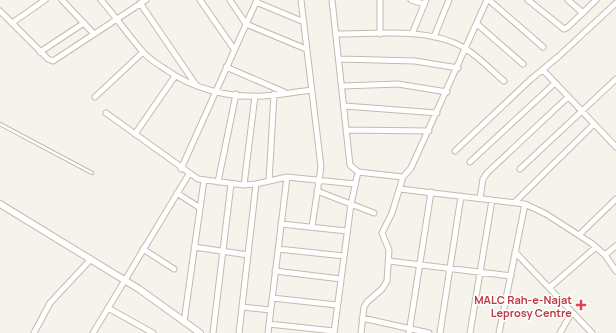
<svg xmlns="http://www.w3.org/2000/svg" width="616" height="333" viewBox="0 0 616 333" font-family="Manrope,sans-serif">
	<rect width="100%" height="100%" fill="#f6f3ec"/>
	<g fill="none" stroke-linecap="round" stroke-linejoin="round">
		<g stroke="#c2bbae" stroke-width="4.5">
			<path id="service" d="M0,124L92,173"/>
		</g>
		<g stroke="#c2bbae" stroke-width="7">
			<path id="minor" d="M62,0L94,34
				M101,0C116,17 128,35 143,52C149,59 157,64 165,69C193,89 229,98 263,96C279,95 295,92 311,90
				M200,0L234,49
				M230,0L246,24L306,49
				M301,0L321,167L312,227
				M332,0L350,165L358,172L403,177
				M380,0V34
				M411,0L424,4
				M489,0L543,47
				M528,0L564,29L568,27L596,0
				M568,0L583,13
				M256,2L304,22
				M140,3L196,85
				M0,11L48,59L53,61L146,0
				M12,23L45,0
				M477,24L523,64
				M337,34C376,34 432,27 466,49C480,58 492,71 504,81
				M412,34L426,0
				M434,37L449,0
				M40,52L84,23
				M340,59L415,61L458,68
				M226,67L284,92
				M543,70L616,147
				M343,86L398,84L447,92
				M95,97L143,52
				M345,106L437,113
				M106,113L198,179L244,185L256,184L239,333
				M347,130L429,131
				M135,134L175,76
				M455,151L530,80L559,56L616,3
				M470,162L555,83
				M181,169L257,0
				M520,169L616,79
				M269,181L274,94
				M218,182L236,94
				M256,184L287,177L355,184
				M244,185L255,96
				M400,189L525,204L546,214L591,243L605,255L616,271
				M317,191L374,213
				M177,193L200,208
				M480,198L483,179L487,173L568,97
				M515,202L594,124
				M281,224L347,231
				M579,235L616,199
				M194,247L248,255
				M143,249L174,269
				M278,249L344,256
				M515,252L592,333
				M605,255L616,246
				M389,261L511,276
				M275,271L341,279
				M549,288L596,247
				M272,298L337,305
				M242,307L270,310
				M108,308L153,333
				M362,318L429,333
				M184,322L204,180
				M269,324L334,331
				M34,333L50,303L91,259
				M93,333L189,174
				M213,333L231,184
				M268,333L287,177
				M334,333L351,204L358,172
				M361,333L364,307L367,302L382,289L387,281L389,250L382,233L392,213L403,177L411,168L487,0
				M409,333L431,192
				M440,333L461,196
				M470,333L492,200
				M499,333L525,204
				M560,333L572,312"/>
		</g>
		<g stroke="#c2bbae" stroke-width="8">
			<path id="tertiary" d="M0,204L139,289L200,333"/>
		</g>
		<use href="#service" stroke="#fff" stroke-width="2.5"/>
		<use href="#minor" stroke="#fff" stroke-width="5"/>
		<use href="#tertiary" stroke="#fff" stroke-width="6"/>
	</g>
	<path fill="#e0444e" stroke="#fff" stroke-width="1.5" d="M579 299h4v4h4v4h-4v4h-4v-4h-4v-4h4z"/>
	<g text-anchor="middle" dominant-baseline="central" stroke-width="3" stroke-linejoin="round" paint-order="stroke">
		<g font-size="11" font-weight="bold" fill="#be3a42" stroke="#fff" text-anchor="end">
			<text x="572" y="299">MALC Rah-e-Najat<tspan x="572" dy="13">Leprosy Centre</tspan></text>
		</g>
	</g>
</svg>
